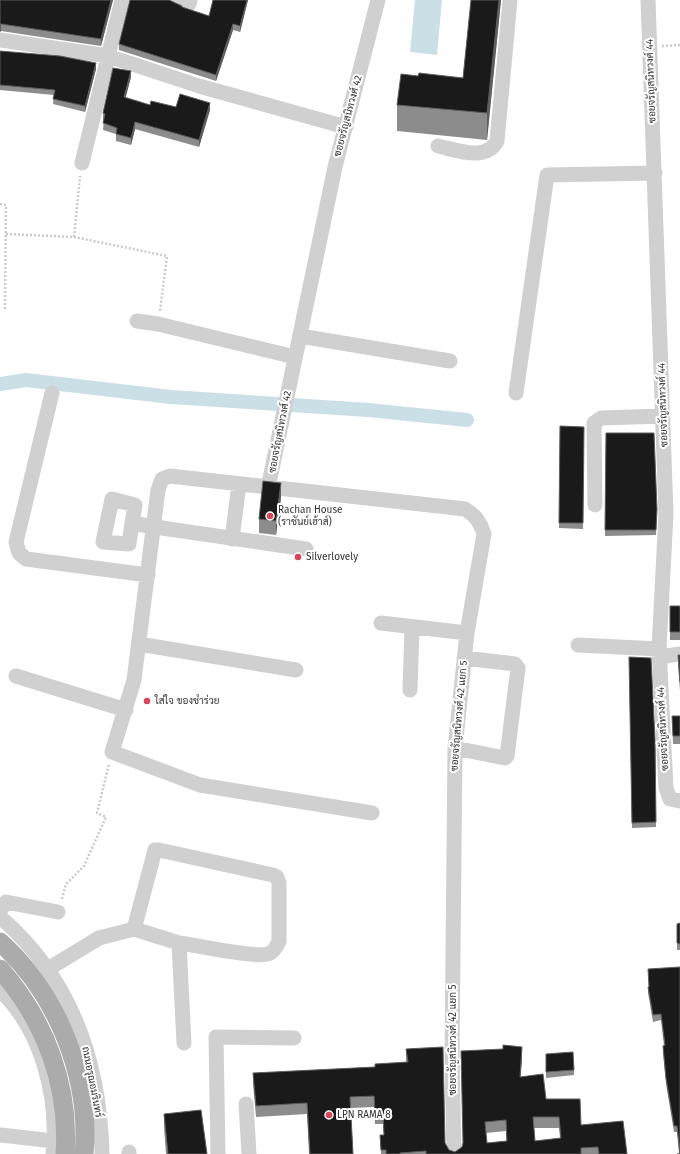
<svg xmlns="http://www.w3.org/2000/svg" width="680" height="1154" viewBox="0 0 680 1154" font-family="'Fira Sans',Sarabun,sans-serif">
	<rect width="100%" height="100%" fill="#fff"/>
	<path fill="#cbdfe7" d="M415,0H442L437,55L410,52Z"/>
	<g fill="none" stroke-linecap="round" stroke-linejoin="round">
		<path stroke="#cbdfe7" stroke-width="14" d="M0,384L26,380L171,397L368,410L467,420"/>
		<path stroke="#cacaca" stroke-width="2.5" stroke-dasharray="2 2" stroke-linecap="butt" d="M662,46L680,45
			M0,204L6,205L5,309
			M6,234L74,237L167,256L160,311
			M74,237L80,176
			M62,899L66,884L84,866L106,817L97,813L109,764"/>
		<path stroke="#d0d0d0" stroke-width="15" d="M176,0L189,4L190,0
			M648,0L666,514L659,649L666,788L670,799L680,801
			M0,40L108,56L199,86L346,127
			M438,146C457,150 486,162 497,141L510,0
			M82,163L122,0
			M137,321L158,324L295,357
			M300,336L450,361
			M52,393L16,542L19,553L26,559L148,575
			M516,393L547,175L655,173
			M268,488L335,167L378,0
			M595,505L594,423L601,418L663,416
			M132,523L135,505L112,499L103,542L129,544L132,523L154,527
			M162,528L306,549
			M232,539L239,484
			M381,623L467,633
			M139,644L296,670
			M578,645L659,649
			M659,657L680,654
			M16,676L126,710
			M410,690L412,627
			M455,748L505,758L507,756L518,668L515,664L464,658
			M372,813L200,785L112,752L134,680L158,490L162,479L170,476L465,509C476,516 480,522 484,534L467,633L455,748L452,1058L454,1154
			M0,911L6,902L58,912
			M0,917C71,978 100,1062 102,1154
			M134,929L155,850H159L273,875L277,877L279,883V941C277,946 274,952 268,954C256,958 196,945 179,943
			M48,969L99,938L134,929L179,943L184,1043
			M0,990C42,1030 59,1098 53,1154
			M246,1104L249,1154
			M0,1135L54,1141
			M129,1154V1152
			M218,1154L216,1037L294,1038"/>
		<path stroke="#ababab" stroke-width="19" d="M0,942C57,993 91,1077 84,1154
			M0,969C45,1020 70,1086 65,1154"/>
	</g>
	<path fill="#8c8c8c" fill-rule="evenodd" d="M0,0H113L101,46L1,31L0,32Z
		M213,0H248L240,32L233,30L216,81L119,50V44L170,1L182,7L209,16Z
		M471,0H501L487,140L397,131V105L418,76L463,78Z
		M0,51L96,69L85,112L53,104L54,95L0,90Z
		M131,77L125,98L150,105L210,110L199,147L135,129L131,145L116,141V134L103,130L104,120H103V113Z
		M560,426L584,427L583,529L559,528Z
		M606,433L657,509L656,535L605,536Z
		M281,498L276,535L259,533V519Z
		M670,606H680V640H670Z
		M678,655H680V691L678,664Z
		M629,657L655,739L656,827L632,828Z
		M672,716H680V744H673Z
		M680,923V950H677V924Z
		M680,967V1154H679L677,1132H674L666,1084L663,1052V1046H664L661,1020L653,1022L648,993V987Z
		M406,1049L445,1143L449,1150L455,1152L462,1147L522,1058L520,1077L546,1099L581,1125L627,1154H381L380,1135H384L383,1124H375L374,1107L351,1108L353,1154H309L307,1114L256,1117L253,1084V1073L375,1067L406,1062ZM534,1128H559L560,1138L535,1141ZM506,1131V1141L487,1143L486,1133Z
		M546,1054L574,1070V1075L546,1078Z
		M164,1114L207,1154H166L164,1128Z"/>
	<path fill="#5f5f5f" d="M111,0H113L101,46V39Z
		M247,0H248L240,32V26Z
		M499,0H501L487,140V113Z
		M0,24H1V31L0,32Z
		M233,24V30L216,81V75Z
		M96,63V69L85,112V106Z
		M131,71V77L124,104V97Z
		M210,103V110L199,147V140Z
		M135,122V129L131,145V138Z
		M281,483V498L276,535V521Z
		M522,1047V1058L520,1088V1077Z"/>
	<path fill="#1a1a1a" stroke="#5f5f5f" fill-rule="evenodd" d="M0,0H111L101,39L1,24H0Z
		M130,0H169L182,6V7L209,16L213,0H247L240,26L233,24L216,75L119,44Z
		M471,0H499L487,113L397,105L401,74L418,76L419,73L463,78Z
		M0,51L60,56L96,63L85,106L53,99L55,90L0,85Z
		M113,68L131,71L124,97L150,105L151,101L176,107L180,94L210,103L199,140L135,122L131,138L116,134L117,128L103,123L105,114L103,113Z
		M560,426L584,427L583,523H559Z
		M606,433H654L657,509L656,530H605Z
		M263,481L281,483L276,521L259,519Z
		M670,606H680V632H670Z
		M678,655H680V682Z
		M629,657L651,658L655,739L656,822L632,823Z
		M672,716H680V736H673Z
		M680,923V944L677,943V924Z
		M680,967V1154H677H680L677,1126H674L666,1078L663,1046L665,1045L661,1014L653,1015L648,987H649L648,969Z
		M503,1045L522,1047L520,1077L543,1074L546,1099H580L581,1125L623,1121L627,1154H599L598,1147L581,1148V1154H426V1151L400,1153V1154H386V1150H381L380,1135H384L383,1113H375L374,1096L350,1097L353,1154H310L307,1103L256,1106L253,1073L375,1067V1064L408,1062L406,1049L443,1047L445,1143L449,1150L455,1152L462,1147L463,1143L461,1051L503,1049ZM533,1117H559L561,1138L535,1141ZM506,1120L507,1141L487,1143L485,1122Z
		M573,1052L574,1070L546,1072V1054Z
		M201,1110L207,1154H168L164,1114Z"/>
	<g fill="#d8465b" stroke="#fff" stroke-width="1.5">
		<circle cx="270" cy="516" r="4"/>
		<circle cx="298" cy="557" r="4"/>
		<circle cx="147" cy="701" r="4"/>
		<circle cx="329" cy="1115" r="4"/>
	</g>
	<g text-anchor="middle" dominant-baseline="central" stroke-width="4" stroke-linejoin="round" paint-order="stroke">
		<g font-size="10" fill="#333" stroke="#fff">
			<text transform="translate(651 81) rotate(-92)">ซอยจรัญสนิทวงศ์ 44</text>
			<text transform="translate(348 116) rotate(-75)">ซอยจรัญสนิทวงศ์ 42</text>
			<text transform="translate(663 405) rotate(-92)">ซอยจรัญสนิทวงศ์ 44</text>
			<text transform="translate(280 432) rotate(-79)">ซอยจรัญสนิทวงศ์ 42</text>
			<text transform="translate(459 716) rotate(-85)">ซอยจรัญสนิทวงศ์ 42 แยก 5</text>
			<text transform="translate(663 729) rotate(-93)">ซอยจรัญสนิทวงศ์ 44</text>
			<text transform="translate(453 1040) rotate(-90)">ซอยจรัญสนิทวงศ์ 42 แยก 5</text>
			<text transform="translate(92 1082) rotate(79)">ถนนอรุณอมรินทร์</text>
		</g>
		<g font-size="10" fill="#333" stroke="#fff" text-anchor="start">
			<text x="278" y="510">Rachan House<tspan x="278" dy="12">(ราชันย์เฮ้าส์)</tspan></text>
			<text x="306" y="557">Silverlovely</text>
			<text x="155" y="701">ใส่ใจ ของชำร่วย</text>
			<text x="337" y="1115">LPN RAMA 8</text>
		</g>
	</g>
</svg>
